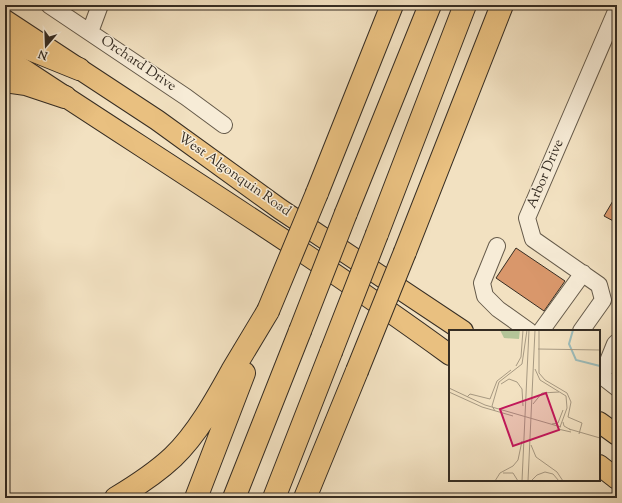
<svg xmlns="http://www.w3.org/2000/svg" width="622" height="503" viewBox="0 0 622 503" font-family="'Sorts Mill Goudy',serif">
	<rect width="100%" height="100%" fill="#f2e1c1"/>
	<filter id="stains"><feTurbulence type="fractalNoise" baseFrequency=".005" numOctaves="4"/><feColorMatrix values="0 0 0 0 .2 0 0 0 0 .09 0 0 0 0 .02 0 0 0 .5 -.17"/></filter>
	<radialGradient id="worn" r=".72"><stop offset=".6" stop-color="#630" stop-opacity="0"/><stop offset="1" stop-color="#630" stop-opacity=".3"/></radialGradient>
	<path fill="#d9976b" stroke="#362d23" d="M617,194V223L604,216Z
		M516,248L565,281L544,311L496,278Z"/>
	<g fill="none" stroke-linecap="round" stroke-linejoin="round">
		<g stroke="#655a4a" stroke-width="18">
			<path id="minor" d="M49,5L186,97L224,125
				M90,32L100,5
				M497,246L482,283L485,296L498,309L529,331
				M541,331L583,273
				M581,331L603,300L599,285L533,239L527,218L617,9
				M599,374L617,388
				M602,376L615,344L617,342"/>
		</g>
		<g stroke="#362d23" stroke-width="22">
			<path id="major" d="M5,20L157,120L280,209L463,331
				M5,57C154,156 306,250 450,355
				M599,422L617,435
				M599,465L617,479"/>
		</g>
		<g stroke="#362d23" stroke-width="24">
			<path id="highway" d="M5,39L79,69
				M5,81L26,84L65,97
				M317,193L392,5
				M346,213L430,5
				M377,234L465,5
				M405,252L502,5
				M116,498C136,486 156,473 173,457C197,434 216,400 232,371C244,351 256,331 268,311
				M196,498L244,373
				M234,498L300,331
				M274,498L331,352
				M305,498L357,371"/>
		</g>
		<use href="#minor" stroke="#f7ecd7" stroke-width="16"/>
		<use href="#major" stroke="#e9c080" stroke-width="20"/>
		<use href="#highway" stroke="#e9c080" stroke-width="22"/>
		<g stroke="#362d23" stroke-width="24" stroke-linecap="butt">
			<path id="highway-bridge" d="M268,311L317,193
				M300,331L346,213
				M331,352L377,234
				M357,371L405,252"/>
		</g>
		<use href="#highway-bridge" stroke="#e9c080" stroke-width="22"/>
	</g>
	<g text-anchor="middle" dominant-baseline="central" stroke-width="3" stroke-linejoin="round" paint-order="stroke">
		<g font-size="14" fill="#362d23" stroke="#f7ecd7">
			<text transform="translate(138 64) rotate(34)">Orchard Drive</text>
			<text transform="translate(546 174) rotate(-67)">Arbor Drive</text>
			<text transform="translate(234 175) rotate(35)">West Algonquin Road</text>
		</g>
	</g>
	<g transform="translate(449 330)">
		<rect width="151" height="151" fill="#f2e1c1"/>
		<path d="M51,0H71L70,9L55,8Z" fill="#b4c498"/>
		<path fill="none" stroke="#9dbcba" stroke-width="2" d="M124,0L120,14L127,30L151,36"/>
		<path fill="none" stroke="#a79982" stroke-width="1" d="M90,0V43L96,50L118,63L122,72L119,87L133,93L130,104M89,19L151,20M67,36L72,27L74,0M86,39L91,50L117,66L118,78L111,97M52,54L60,49L68,52L73,59L74,76M0,58L36,75L112,97M0,62L33,77L64,86M18,67L21,64L41,69L48,51L62,40M84,74L93,63L110,62M46,81L43,76L50,52L73,34L78,0M114,92L115,96L122,100M103,94L109,93L114,80M109,99L122,102M120,99L151,108M82,115L87,127L108,142L114,151M54,143H64L69,151M46,151L51,143L64,136L69,130L73,111M73,151L80,0M79,151L86,0M82,151L88,145L96,142L104,144L110,151"/>
		<path fill="#c2185b" fill-opacity="0.15" stroke="#c2185b" stroke-width="2" d="M97,63L110,100L64,116L51,79Z"/>
		<rect width="151" height="151" fill="none" stroke="#362d23" stroke-width="2"/>
	</g>
	<rect width="622" height="503" fill="none" stroke="#f2e1c1" stroke-width="20"/>
	<rect x="6" y="6" width="610" height="491" fill="none" stroke="#362d23" stroke-width="2"/>
	<rect x="10" y="10" width="602" height="483" fill="none" stroke="#362d23"/>
	<g transform="translate(46 46) rotate(199)" stroke="#f7ecd7" stroke-width="3" paint-order="stroke">
	<path d="M0-3L7 15L0 10L-7 15Z" fill="#362d23"/>
	<text y="-6" font-size="11" font-weight="bold" text-anchor="middle" fill="#362d23">N</text>
	</g>
	<rect width="100%" height="100%" filter="url(#stains)"/>
	<rect width="100%" height="100%" fill="url(#worn)"/>
</svg>
